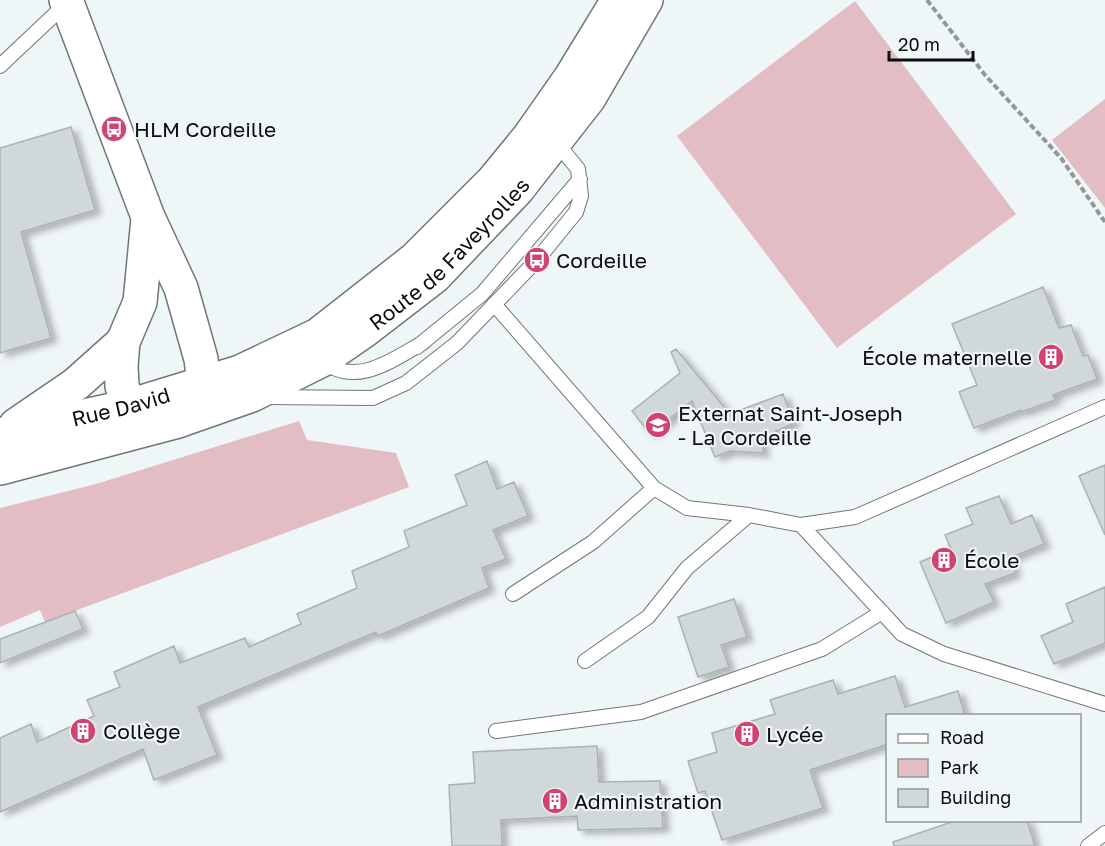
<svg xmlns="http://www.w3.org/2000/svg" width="1105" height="846" viewBox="0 0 1105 846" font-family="'Golos Text',sans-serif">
	<defs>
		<filter id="shadow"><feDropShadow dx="6" dy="4" stdDeviation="3" flood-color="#0004"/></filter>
	</defs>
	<rect width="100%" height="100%" fill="#eff6f7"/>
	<path fill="#e3bdc4" d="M855,1L1016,214L837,348L677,136Z
		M1105,99V208L1052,140Z
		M299,421L307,440L396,453L409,487L45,622L40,610L0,627V508L96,484Z"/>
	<path fill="#d1d8d9" stroke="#abb2b3" stroke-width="1.5" filter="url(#shadow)" d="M71,127L95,210L21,232L51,338L0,353V148Z
		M1043,287L1059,328L1071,325L1083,356L1088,355L1097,379L1053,395L1055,400L1021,412V410L974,428L959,392L977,385L952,324Z
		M676,349L730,414L783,394L794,423L760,439L764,453L730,451L715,457L692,401L650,434L632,411L680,373L671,352Z
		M487,461L497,489L514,482L528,516L493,530L506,559L482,568L489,588L378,636L376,632L198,707L217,755L154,780L143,749L0,812V738L31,724L37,742L94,716L87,700L120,687L114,672L174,646L180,663L245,638L249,647L301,624L297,614L357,588L352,571L409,547L404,531L467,505L455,475Z
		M1105,465V535L1079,476Z
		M999,496L1011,524L1032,515L1044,544L1010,558L1015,573L985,584L994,602L946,623L920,562L951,549L945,535L973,524L966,508Z
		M1105,587V643L1054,664L1041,636L1073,622L1066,604Z
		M734,599L747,637L721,645L729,667L698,677L678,617Z
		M75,611L83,629L0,663V639Z
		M895,676L905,707L958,691L965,716H888V744L810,770L823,808L722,840L705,791L698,793L688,761L717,752L712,733L775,714L770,700L833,680L838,694Z
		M597,746L599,782L660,781L663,828L578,830L577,816L501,820L502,846H452L449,785L475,783L473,752Z
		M957,820H1027L1035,846H894L893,842Z"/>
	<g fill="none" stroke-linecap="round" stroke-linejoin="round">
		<g stroke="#707777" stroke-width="16">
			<path id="lane" d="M0,66L67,3
				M494,304L654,488L687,508L749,515L801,525L902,634L944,654L1105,704
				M417,347L482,294L580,179
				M322,360C355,389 394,359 424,342
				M266,397L373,398L406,383L457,343L537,260L576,212L581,196L578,169L565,153L551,147
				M801,525L855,517L1105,407
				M513,594L593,542L654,488
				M585,661L648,617L687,568L749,515
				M496,731L641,712L822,649L882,612
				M1088,846L1105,833"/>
		</g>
		<g stroke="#707777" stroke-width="36">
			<g id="secondary">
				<path d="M66,0L148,217L181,288L201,359L204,383"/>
				<path d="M147,415L129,406L122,386L121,366L123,342L140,302L148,219"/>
				<path d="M16,425L76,384L123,342"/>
				<path id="s1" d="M0,435L129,406L204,383L240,372L318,335L415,259L493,181L529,137L571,77L618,0"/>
				<path id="s2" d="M0,468L178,421L252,395L322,360L364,331L434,277L517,190L589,98L646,0"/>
			</g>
		</g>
		<path stroke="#929798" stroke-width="4" stroke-dasharray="6 3" stroke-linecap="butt" d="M927,0L985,75L1061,158L1105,222"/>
		<use href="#lane" stroke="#fff" stroke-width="14"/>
		<use href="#secondary" stroke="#fff" stroke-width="33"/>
	</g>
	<defs>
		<g id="bus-disc" transform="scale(1.35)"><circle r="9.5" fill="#d14371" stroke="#eff6f7"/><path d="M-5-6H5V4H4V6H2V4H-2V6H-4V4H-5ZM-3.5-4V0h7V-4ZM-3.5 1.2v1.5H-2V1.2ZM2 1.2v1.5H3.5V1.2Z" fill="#fff"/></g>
		<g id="building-disc" transform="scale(1.35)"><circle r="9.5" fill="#d14371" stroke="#eff6f7"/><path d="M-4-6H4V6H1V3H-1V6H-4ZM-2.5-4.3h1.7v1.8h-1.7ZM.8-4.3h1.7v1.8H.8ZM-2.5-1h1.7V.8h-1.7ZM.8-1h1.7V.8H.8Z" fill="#fff"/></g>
		<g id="school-disc" transform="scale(1.35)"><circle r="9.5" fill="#d14371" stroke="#eff6f7"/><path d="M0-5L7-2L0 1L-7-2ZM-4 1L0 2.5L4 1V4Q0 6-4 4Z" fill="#fff"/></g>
	</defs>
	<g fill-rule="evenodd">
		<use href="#bus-disc" x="114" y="129"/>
		<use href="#bus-disc" x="537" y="260"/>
		<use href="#building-disc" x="1051" y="357"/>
		<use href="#school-disc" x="658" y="425"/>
		<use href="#building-disc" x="944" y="560"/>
		<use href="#building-disc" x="83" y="731"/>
		<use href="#building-disc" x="747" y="734"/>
		<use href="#building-disc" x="555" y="801"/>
	</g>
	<g text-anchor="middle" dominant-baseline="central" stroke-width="4.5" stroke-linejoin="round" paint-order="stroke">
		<g font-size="21" fill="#0b0d0d" stroke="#eff6f7" text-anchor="start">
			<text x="134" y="129">HLM Cordeille</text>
			<text x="556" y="260">Cordeille</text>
			<text x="1032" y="357" text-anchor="end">École maternelle</text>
			<text x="678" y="413">Externat Saint-Joseph<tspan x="678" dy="24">- La Cordeille</tspan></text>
			<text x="964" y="560">École</text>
			<text x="103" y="731">Collège</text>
			<text x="766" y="734">Lycée</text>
			<text x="574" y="801">Administration</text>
		</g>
		<g font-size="21" fill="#0b0d0d" stroke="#eff6f7">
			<text stroke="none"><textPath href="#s2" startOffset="507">Route de Faveyrolles</textPath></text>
			<text stroke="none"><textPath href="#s1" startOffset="124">Rue David</textPath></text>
		</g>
	</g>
	<rect x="886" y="714" width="195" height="108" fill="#eff6f7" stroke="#949999" stroke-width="1.5"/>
	<rect x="898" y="734" width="30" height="9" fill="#ffffff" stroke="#949999" stroke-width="1.5"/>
	<text x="940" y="744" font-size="18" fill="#0b0d0d">Road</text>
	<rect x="898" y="759" width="30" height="18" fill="#e3bdc4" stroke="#949999" stroke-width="1.5"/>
	<text x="940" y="774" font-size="18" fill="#0b0d0d">Park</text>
	<rect x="898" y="789" width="30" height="18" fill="#d1d8d9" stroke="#949999" stroke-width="1.5"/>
	<text x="940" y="804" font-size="18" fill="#0b0d0d">Building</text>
	<path d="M889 51v9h84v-9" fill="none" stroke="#0b0d0d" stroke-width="3"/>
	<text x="898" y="51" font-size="18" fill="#0b0d0d" stroke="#eff6f7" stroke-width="4.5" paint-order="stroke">20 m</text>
</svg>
